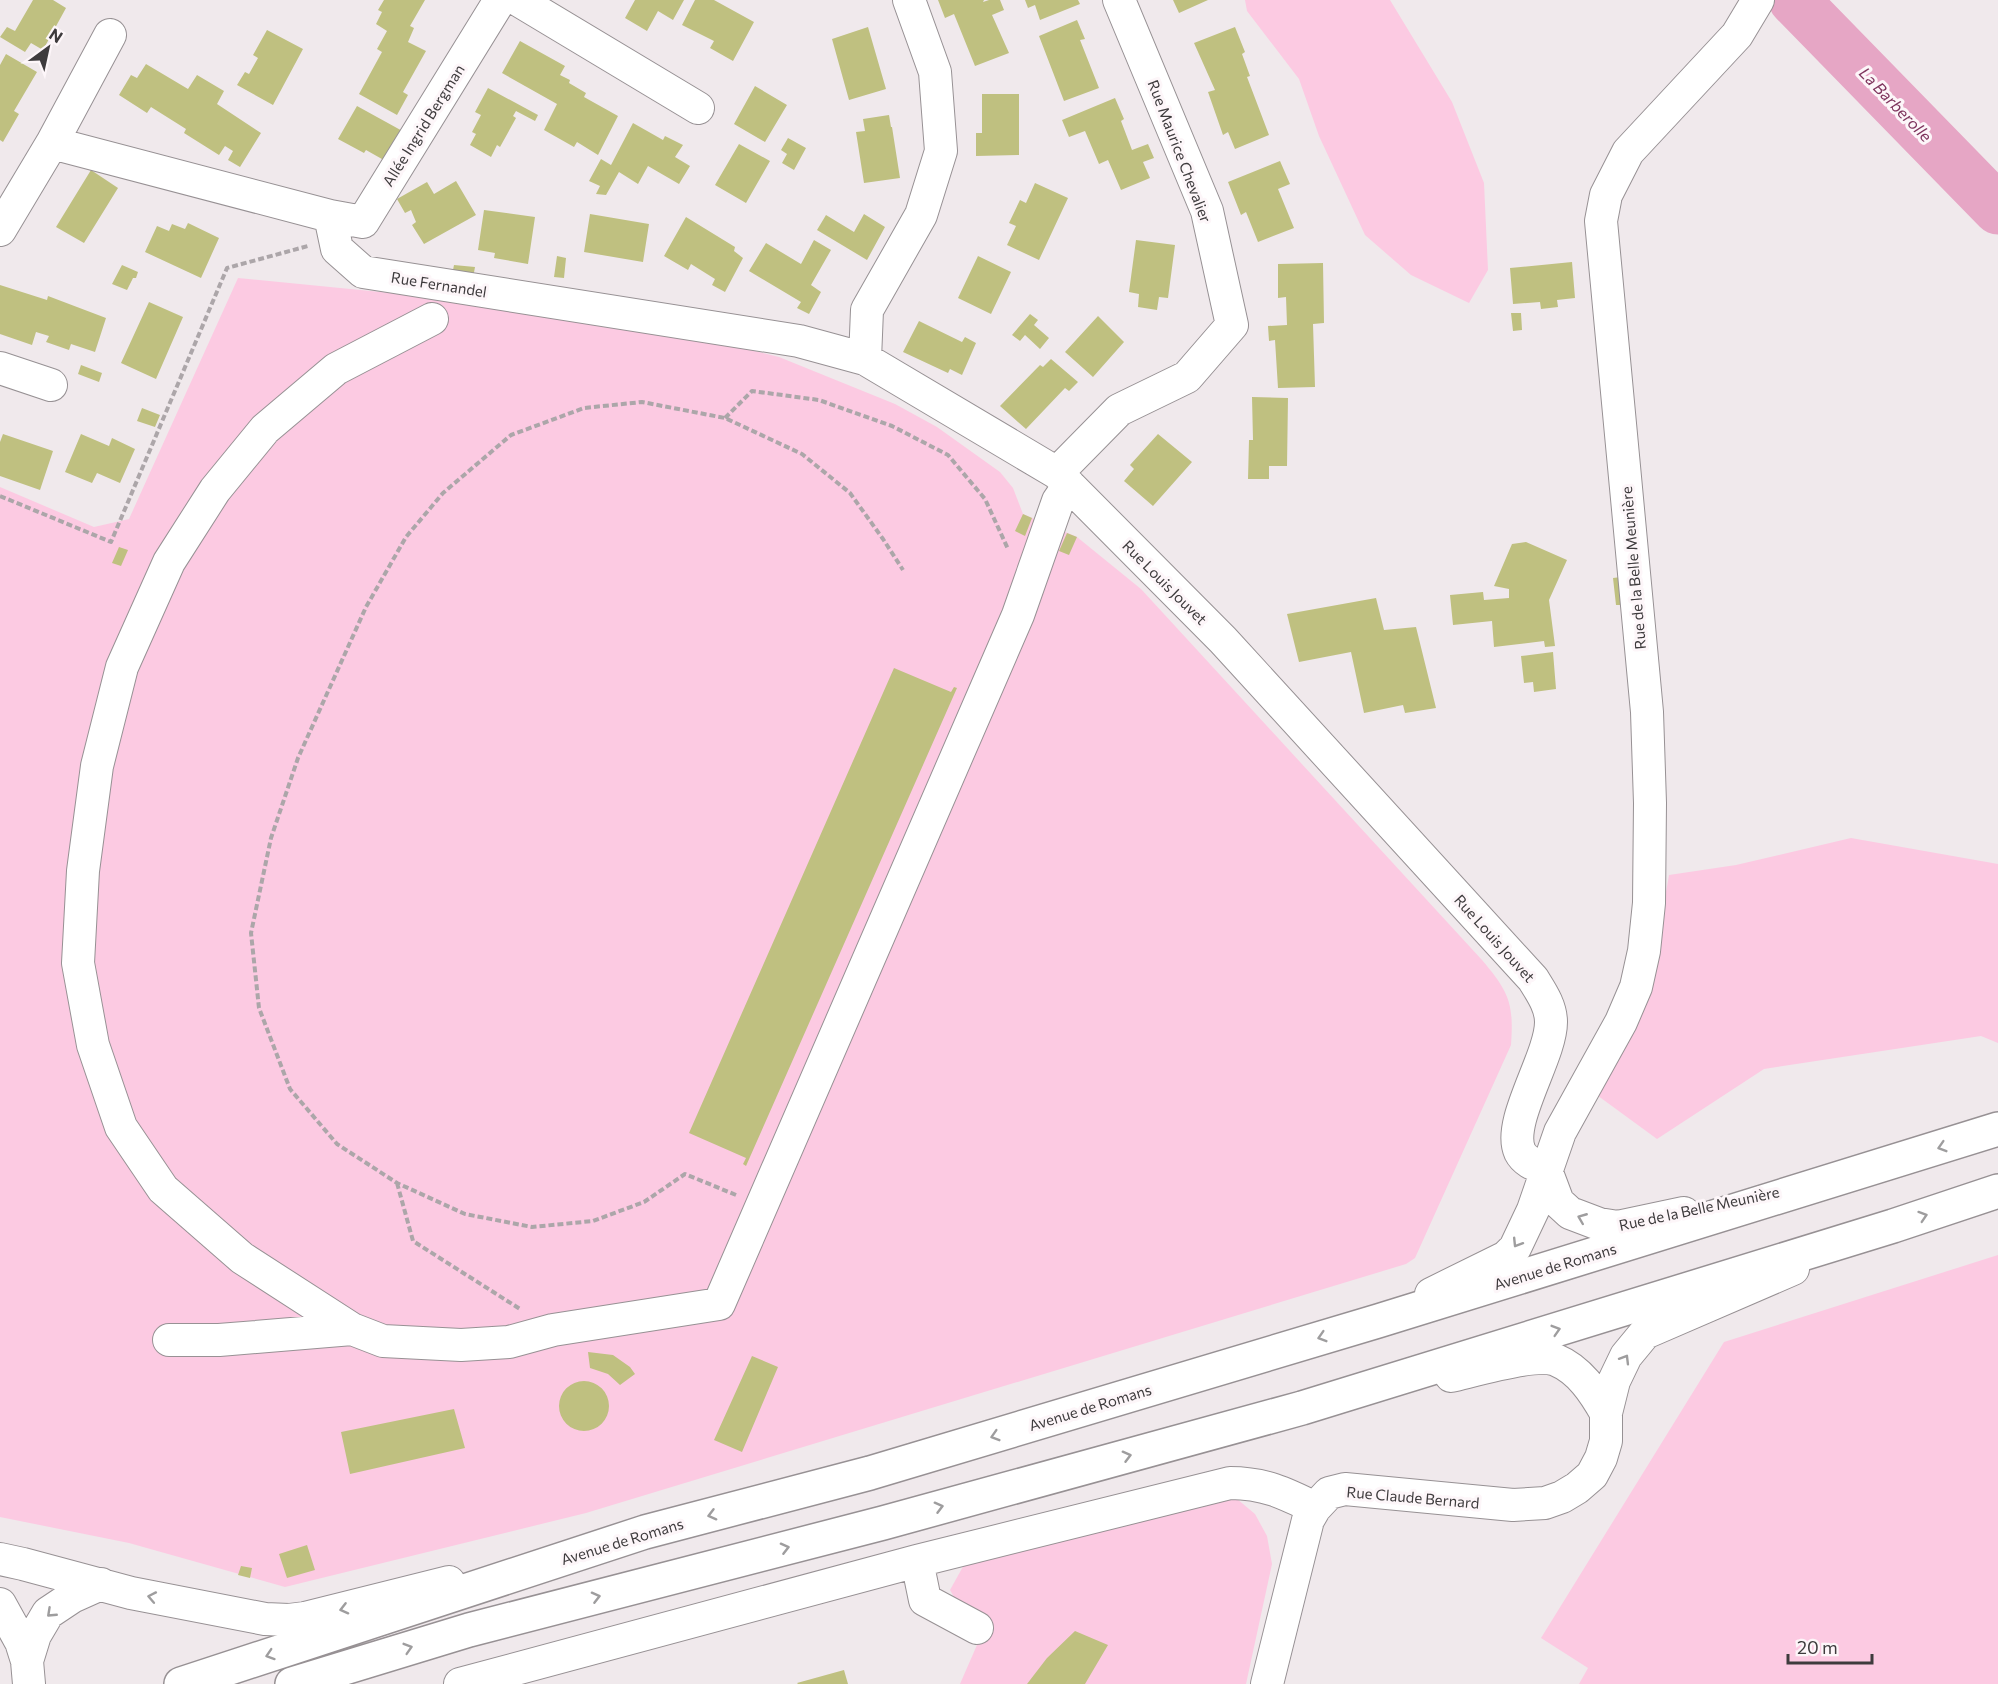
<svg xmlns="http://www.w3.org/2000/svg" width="1998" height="1684" viewBox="0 0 1998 1684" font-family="Commissioner,sans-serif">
	<rect width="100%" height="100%" fill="#f0e9ec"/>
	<path fill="#fccae2" d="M1245,0H1390L1452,102L1484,183L1488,270L1469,303L1411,275L1365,235L1319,136L1299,79L1247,11Z
		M238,278L562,310L687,334L779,357L895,404L937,427L1000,472L1013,488L1023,514L1077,537L1141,589L1482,960C1509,992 1514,1003 1511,1045L1415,1258L1406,1264L586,1513L285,1587L129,1543L0,1517V487L94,527L129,519Z
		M1851,838L1998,864V1043L1981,1036L1764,1069L1657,1139L1590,1090L1646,1005L1669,875L1736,865Z
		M1998,1255V1684H1579L1588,1668L1541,1638L1724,1342Z
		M1224,1488L1255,1514L1267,1536L1272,1564L1246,1684H960L987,1622L962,1611L950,1590L970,1554Z"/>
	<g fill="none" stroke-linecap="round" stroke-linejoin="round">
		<path stroke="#e6a6c5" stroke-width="51" d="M1794,0L1998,209"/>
	</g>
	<path fill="#bfc080" d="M33,0H53L66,8L43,50L31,43L25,52L0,37L7,27L15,31Z
		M384,0H425L410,26L414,28L408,42L426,51L403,92L408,95L397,115L359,94L382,52L377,49L387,31L376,24L382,12L378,10Z
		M635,0H684L673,20L658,11L647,31L625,18Z
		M695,0H714L754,22L733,61L710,48L714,41L682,25Z
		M938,0H984L983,2L989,0H1000L1004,10L992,15L1009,53L975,66L954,14L945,18Z
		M1025,0H1078L1080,4L1040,20L1035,5L1028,8Z
		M1173,0H1208L1179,13Z
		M1077,20L1085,39L1080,40L1099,88L1064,101L1039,36Z
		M868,27L886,89L849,100L832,39Z
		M1235,27L1245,52L1242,54L1250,76L1247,77L1269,135L1235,149L1228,132L1223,135L1208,92L1215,90L1194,43Z
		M267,30L303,49L273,105L237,85L245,72L249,74L258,58L253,55Z
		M520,41L565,66L560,75L570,80L569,83L586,93L584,97L618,116L598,155L577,142L574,147L544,130L557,104L502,73Z
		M6,54L37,72L14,111L19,114L3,142L0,140V65Z
		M146,64L188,89L197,75L224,91L217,104L261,133L240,167L228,160L233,151L225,146L219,155L184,133L186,129L151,107L147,113L119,95L131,75L137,78Z
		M755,86L787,105L765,142L734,124Z
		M488,88L538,115L535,121L516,111L513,116L516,118L500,147L497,145L491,157L470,145L476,134L472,132L481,115L475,112Z
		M982,94H1019V155L976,156V133H982Z
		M1115,98L1124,119L1121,121L1132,150L1148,144L1154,158L1143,162L1150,178L1121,190L1108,160L1099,164L1085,131L1069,137L1062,120Z
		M357,106L406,133L389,163L366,150L364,153L338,139Z
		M889,115L891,127H892L900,178L864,183L856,132L865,131L863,119Z
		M633,123L663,140L665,136L683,145L675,157L690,166L679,184L648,166L638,184L619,172L606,195L596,194L600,186L589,181L601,159L611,165Z
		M788,138L806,148L794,170L782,163L787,154L781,150Z
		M739,144L770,161L746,203L715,185Z
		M1280,161L1290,184L1278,189L1294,228L1258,242L1246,212L1241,215L1228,182Z
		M91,170L118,188L84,243L56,227Z
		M456,181L476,215L424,244L412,225L416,222L411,210L405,213L397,199L427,182L434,194Z
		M1035,183L1068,198L1039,260L1007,245L1016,226L1009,223L1020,200L1026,203Z
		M484,210L535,217L528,264L494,258L495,253L478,250Z
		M590,214L649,224L643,262L584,252Z
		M864,214L885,227L867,260L817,230L826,215L854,232Z
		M686,217L735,247L734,251L743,258L725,292L712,285L715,279L691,264L688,270L664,256Z
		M188,223L219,238L201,278L145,252L157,226L169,231L172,224L185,229Z
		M814,240L831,250L811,285L821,292L809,314L797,308L801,302L749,271L766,243L801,264Z
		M1136,240L1175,245L1168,298L1159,297L1157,310L1138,307L1139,294L1129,292Z
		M557,256L566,258L564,278L554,277Z
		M978,256L1011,272L991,314L958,298Z
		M1572,262L1575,298L1557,300L1558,307L1541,309L1540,302L1513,304L1510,268Z
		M1323,263L1324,323L1313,324L1315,387L1278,388L1275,340L1269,341L1268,326L1287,325L1286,297L1278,298V264Z
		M122,265L138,272L136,278H133L127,290L112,284Z
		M454,265L475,267L473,278L452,275Z
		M0,285L47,300L48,296L106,318L95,352L71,344L69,350L46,342L49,336L36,332L32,345L0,334Z
		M149,302L183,317L156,379L121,363Z
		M1511,313H1521L1522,330L1513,331Z
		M1030,314L1038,320L1034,325L1049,338L1040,349L1025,335L1020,341L1012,335Z
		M1098,316L1124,342L1093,377L1065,352Z
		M919,321L962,342L965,337L976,343L962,375L950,369L948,373L903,352Z
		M1051,359L1078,382L1069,391L1065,388L1026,429L1000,406L1040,365L1043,367Z
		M81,365L102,373L99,382L78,374Z
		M1252,397L1288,398L1287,466H1269V479H1248L1249,440H1253Z
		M142,408L160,415L155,427L137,421Z
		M3,434L53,451L40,490L0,476V442Z
		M81,434L109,446L112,438L135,449L120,483L97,473L92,483L65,472Z
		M1158,434L1192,462L1153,506L1124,481L1134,469L1130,465Z
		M1023,514L1032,518L1025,536L1015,531Z
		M1067,533L1077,537L1069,555L1059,551Z
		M1526,542L1567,560L1549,600L1555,646L1545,647L1544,641L1494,647L1492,621L1453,625L1450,595L1483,592L1484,600L1509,598V589L1494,586L1512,544Z
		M119,547L128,550L121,566L112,563Z
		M1621,577L1624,605H1616L1613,578Z
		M1376,598L1384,630L1416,627L1436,708L1405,713L1403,705L1364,713L1351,652L1299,662L1287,614Z
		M1553,652L1556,689L1534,692L1533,682L1524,683L1521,656Z
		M894,668L951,692L954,687L957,688L746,1166L743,1164L746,1158L689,1133Z
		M588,1352L613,1355L630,1367L635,1374L620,1385L608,1374L590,1368Z
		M752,1356L778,1367L742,1452L714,1440Z
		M559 1406a25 25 0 1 1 50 0a25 25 0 1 1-50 0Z
		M454,1409L465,1448L350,1474L341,1432Z
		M307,1545L315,1570L287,1578L279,1554Z
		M241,1566L252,1568L250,1578L238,1575Z
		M1075,1631L1108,1645L1085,1684H1027L1047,1658Z
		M844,1670L848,1684H798L797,1683Z"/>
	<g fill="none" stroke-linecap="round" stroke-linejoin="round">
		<g stroke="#979194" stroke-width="34">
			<path id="minor" d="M518,0L698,108
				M909,0L935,72L941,151L921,215L867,310L865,359L1057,473L1223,640L1533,979C1541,992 1551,1006 1551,1022C1551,1057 1506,1122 1520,1152C1525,1162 1537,1166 1546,1170
				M52,143L110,35
				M330,216L363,222L500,0
				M0,230L52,143L330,216L337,249L363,272L799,341L865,359
				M432,319L336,369L265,429L215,490L169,562L122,667L97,766L83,871L78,963L93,1045L121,1127L163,1189L242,1258L352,1329L383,1341L461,1345L509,1342L553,1330L719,1304L1018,615L1058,501L1069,485
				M0,368L51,385
				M1057,473L1119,410L1187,377L1232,325L1207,211L1119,0
				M1546,1170L1558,1202L1570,1213L1599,1224L1618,1227L1684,1213
				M1431,1294L1506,1257L1515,1248L1533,1210L1560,1132L1621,1022L1636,987L1644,951L1649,903L1650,803L1647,712L1601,221L1606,195L1628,152L1737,35L1758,0
				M169,1340H219L352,1329
				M1451,1376C1473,1371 1536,1352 1556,1360C1580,1370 1594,1392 1606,1413
				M0,1559L23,1564L131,1593L265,1619L289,1620L305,1618L449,1582
				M917,1561L925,1600L977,1628
				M0,1604L21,1642L27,1661
				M29,1684L27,1661L35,1635L48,1613L72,1597L101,1584
				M460,1684L917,1561L1230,1483C1264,1483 1285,1493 1315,1508
				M1267,1684L1308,1520L1315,1508L1329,1493L1345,1489L1513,1505L1545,1503L1562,1497L1577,1488L1592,1475L1601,1458L1606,1441V1413L1614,1381L1626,1356L1645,1333L1793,1269"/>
		</g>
		<g stroke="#979194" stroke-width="36">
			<path id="major" d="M181,1684L645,1532L870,1473L1378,1321L1998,1129
				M292,1684L469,1630L883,1523L1302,1408L1893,1226L1998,1191"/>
		</g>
		<path stroke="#aca6a9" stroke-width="4" stroke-dasharray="6 3" stroke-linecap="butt" d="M725,418L752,391L819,400L892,426L948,455L985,499L1008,549
			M0,496L111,542L227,268L308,246
			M397,1183L413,1241L520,1309
			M736,1195L685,1174L644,1202L593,1221L532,1227L465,1214L397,1183L337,1144L290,1089L259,1008L251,933L271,838L298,758L366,607L406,537L443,493L511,435L584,408L642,402L725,418L802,454L850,493L883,539L903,570"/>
		<use href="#minor" stroke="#fff" stroke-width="32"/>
		<use href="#major" stroke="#fff" stroke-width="33"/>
	</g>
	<defs><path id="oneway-chevron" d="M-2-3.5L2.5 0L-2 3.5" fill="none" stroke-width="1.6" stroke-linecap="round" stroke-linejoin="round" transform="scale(1.5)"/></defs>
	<g stroke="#9e9d9e">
		<use href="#oneway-chevron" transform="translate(1942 1147) rotate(163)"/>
		<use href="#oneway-chevron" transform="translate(1923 1216) rotate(-18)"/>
		<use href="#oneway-chevron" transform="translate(1582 1218) rotate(-158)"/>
		<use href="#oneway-chevron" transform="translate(1517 1243) rotate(122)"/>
		<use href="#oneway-chevron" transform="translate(1556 1330) rotate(-17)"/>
		<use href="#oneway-chevron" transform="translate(1322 1337) rotate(163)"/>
		<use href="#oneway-chevron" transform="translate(1625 1359) rotate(-59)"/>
		<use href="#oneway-chevron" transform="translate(995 1436) rotate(163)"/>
		<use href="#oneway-chevron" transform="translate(1127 1456) rotate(-15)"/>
		<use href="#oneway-chevron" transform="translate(939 1507) rotate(-15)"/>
		<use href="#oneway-chevron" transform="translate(712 1515) rotate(165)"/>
		<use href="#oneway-chevron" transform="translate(785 1548) rotate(-14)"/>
		<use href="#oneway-chevron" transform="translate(152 1597) rotate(-169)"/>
		<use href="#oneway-chevron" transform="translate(596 1597) rotate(-14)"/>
		<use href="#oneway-chevron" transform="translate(344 1609) rotate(166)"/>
		<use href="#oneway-chevron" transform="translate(51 1613) rotate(137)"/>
		<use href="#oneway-chevron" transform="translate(408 1648) rotate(-17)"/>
		<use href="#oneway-chevron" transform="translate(270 1655) rotate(162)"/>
	</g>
	<g text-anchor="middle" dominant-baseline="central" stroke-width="6" stroke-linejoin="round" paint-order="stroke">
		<g font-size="15" fill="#3e3b3d" stroke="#fdf6f9">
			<text transform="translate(423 125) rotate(-58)">Allée Ingrid Bergman</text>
			<text transform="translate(1180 151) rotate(69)">Rue Maurice Chevalier</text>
			<text transform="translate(439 284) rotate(9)">Rue Fernandel</text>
			<text transform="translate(1633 568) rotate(-95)">Rue de la Belle Meunière</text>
			<text transform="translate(1165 582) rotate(45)">Rue Louis Jouvet</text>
			<text transform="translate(1495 938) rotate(48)">Rue Louis Jouvet</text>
			<text transform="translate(1699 1208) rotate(-12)">Rue de la Belle Meunière</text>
			<text transform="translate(1555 1266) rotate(-17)">Avenue de Romans</text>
			<text transform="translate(1090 1407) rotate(-17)">Avenue de Romans</text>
			<text transform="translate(1413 1497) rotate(5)">Rue Claude Bernard</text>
			<text transform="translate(622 1541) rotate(-17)">Avenue de Romans</text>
		</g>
		<g font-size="16" font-style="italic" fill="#7f355e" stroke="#fdf6f9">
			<text transform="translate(1896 104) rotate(46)">La Barberolle</text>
		</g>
	</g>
	<g transform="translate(48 48) rotate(33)" stroke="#fdf6f9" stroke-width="4.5" paint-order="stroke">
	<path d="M0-4.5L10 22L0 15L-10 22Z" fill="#3e3b3d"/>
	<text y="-9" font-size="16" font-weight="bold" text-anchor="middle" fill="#3e3b3d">N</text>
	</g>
	<path d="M1788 1654v9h84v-9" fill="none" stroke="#3e3b3d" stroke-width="3"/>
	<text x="1797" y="1654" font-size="18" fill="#3e3b3d" stroke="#fdf6f9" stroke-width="4.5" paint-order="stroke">20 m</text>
</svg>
